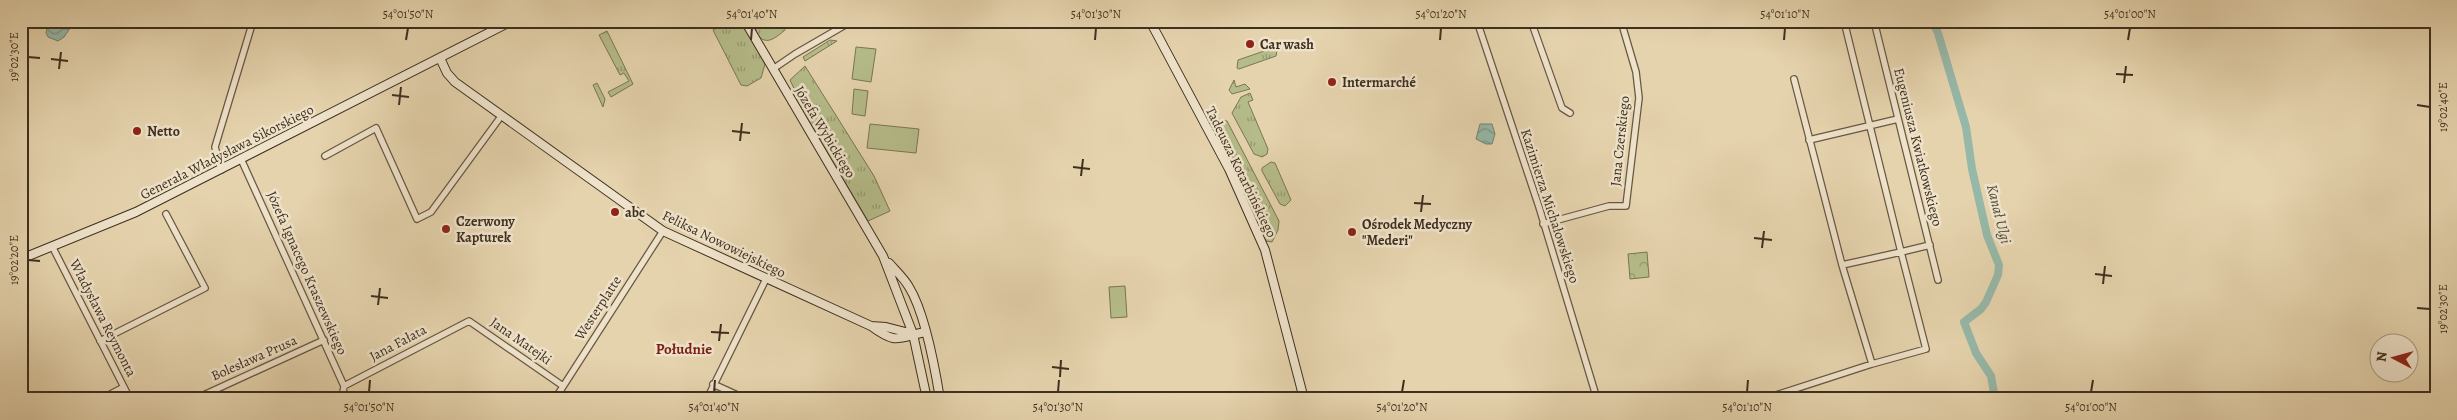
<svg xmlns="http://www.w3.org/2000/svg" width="2457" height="420" viewBox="0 0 2457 420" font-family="Alegreya,serif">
	<defs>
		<pattern id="grass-tufts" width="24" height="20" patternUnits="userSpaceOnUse" patternTransform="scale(1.25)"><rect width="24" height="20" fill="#b5bc89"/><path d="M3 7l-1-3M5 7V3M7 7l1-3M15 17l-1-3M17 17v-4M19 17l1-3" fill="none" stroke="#95996f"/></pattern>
		<pattern id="park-crowns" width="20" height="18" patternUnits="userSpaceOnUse" patternTransform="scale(1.25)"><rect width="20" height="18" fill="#b5bc89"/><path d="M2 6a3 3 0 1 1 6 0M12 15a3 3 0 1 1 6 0" fill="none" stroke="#95996f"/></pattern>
		<pattern id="water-waves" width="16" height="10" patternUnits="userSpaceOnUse" patternTransform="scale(1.25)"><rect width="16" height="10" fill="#96b8a8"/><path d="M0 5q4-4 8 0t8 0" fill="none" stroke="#7c9688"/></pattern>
	</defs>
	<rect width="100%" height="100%" fill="#e5d3ad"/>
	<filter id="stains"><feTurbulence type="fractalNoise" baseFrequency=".004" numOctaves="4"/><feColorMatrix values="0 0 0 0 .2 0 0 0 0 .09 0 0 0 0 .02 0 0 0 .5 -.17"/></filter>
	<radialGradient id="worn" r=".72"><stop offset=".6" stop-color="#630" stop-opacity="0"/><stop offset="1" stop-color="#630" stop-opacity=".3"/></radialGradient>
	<path fill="url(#grass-tufts)" stroke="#7a7654" d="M749,21H787L788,26C785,31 780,34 776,37C761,47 757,33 749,21Z
		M728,22L743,25L765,64L761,78L747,86L741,85L713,30Z
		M607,31L633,84L611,97L608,92L629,81L624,73L620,75L599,35Z
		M830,40L837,41L805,61L803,57Z
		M1273,48L1277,51L1276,56L1239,69L1237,68L1238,60Z
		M805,66L874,176L890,211L868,221L794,96L797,95L790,80Z
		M1234,80L1236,87L1245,84L1250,89L1232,94L1229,90Z
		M597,83L605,99L603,107L593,85Z
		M1250,93L1253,100L1248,102L1268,149L1267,154L1262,157L1254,154L1232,113L1241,97Z
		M1219,119L1227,121L1279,221L1278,230L1272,242L1266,241L1264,238L1244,191L1213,131L1214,123Z
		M1271,162L1275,163L1291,200L1285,206L1280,204L1262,171V168Z"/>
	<path fill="url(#park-crowns)" stroke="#7a7654" d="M1647,252L1649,277L1630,279L1628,254Z"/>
	<path fill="#b5bc89" stroke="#7a7654" d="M856,47L876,49L871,82L852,79Z
		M854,89L868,91L865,116L852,114Z
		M870,124L919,129L916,153L867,148Z
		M1125,286L1127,317L1111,318L1109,287Z"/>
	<path fill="url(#water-waves)" stroke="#738171" d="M49,21H75L64,37L58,41L48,37L46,33Z
		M1480,124H1492L1495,134L1492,144H1486L1476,139Z"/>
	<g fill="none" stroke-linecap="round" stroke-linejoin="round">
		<path stroke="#96b8a8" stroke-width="8" d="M1932,21L1938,33L1966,127L1972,169L1987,235L1999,265L1998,275L1986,302L1981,309L1964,322L1976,353L1991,376L1995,399"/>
		<g stroke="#685842" stroke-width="8">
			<path id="street" d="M1477,21L1539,207L1597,399
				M1531,21L1562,108L1570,113
				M1797,21V24L1810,21
				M1874,21L1938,280
				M773,69L795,54L852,21
				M1794,79L1842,265L1901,252L1844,21
				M1809,140L1898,119
				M325,156L376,128L417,219L431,212L502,115
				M241,159L344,386L342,399
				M221,170L215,147L253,21
				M1543,224L1609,206H1626L1639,98L1636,72L1621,21
				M53,248L130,399
				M1842,265L1872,364
				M100,341L205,288L166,214
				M713,384L746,399
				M344,386L469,321L563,386
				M101,399L124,387
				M195,399L324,340
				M555,399L663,231
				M707,399L766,279
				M1764,399L1872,364L1926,349L1901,252L1930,245"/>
		</g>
		<g stroke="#3e2f1e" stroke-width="10">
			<path id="secondary" d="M745,21L883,256L913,334L927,399
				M1150,21L1229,169L1265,250L1304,399
				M440,58L447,73L455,82L663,231L871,326C897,345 897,338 925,332
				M21,259L136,212L512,21
				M889,263C896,271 904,278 909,287C925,313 935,368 940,399
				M871,326L886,327L913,334"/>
		</g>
		<use href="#street" stroke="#eee2ca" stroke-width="5.5"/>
		<use href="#secondary" stroke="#eee2ca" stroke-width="8"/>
	</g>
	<path fill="none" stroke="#3e2f1e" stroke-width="2" d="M406,40L408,28M751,40L752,28M1095,40L1096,28M1440,40L1441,28M1784,40L1785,28M2128,40L2130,28M28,57L40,58M51,59L68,61M59,69L61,52M2116,74L2133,75M2124,83L2126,66M392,95L409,97M399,105L401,87M2417,105L2430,107M732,131L750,133M740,141L742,123M1073,167L1090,169M1081,176L1083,159M1414,203L1431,204M1421,212L1423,195M1754,238L1772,240M1762,248L1764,231M28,260L40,261M2095,274L2112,276M2103,284L2105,266M371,296L388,298M378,305L380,288M2417,308L2430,309M711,332L729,333M719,341L721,324M1052,367L1069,369M1060,377L1061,360M369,392L370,380M714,392L715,380M1058,392L1059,380M1402,392L1404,380M1747,392L1748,380M2091,392L2093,380"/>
	<g fill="#8f2418" stroke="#eee2ca" stroke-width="2">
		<circle cx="1250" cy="44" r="5"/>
		<circle cx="1332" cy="82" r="5"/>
		<circle cx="137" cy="131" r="5"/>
		<circle cx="615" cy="212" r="5"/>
		<circle cx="446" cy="229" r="5"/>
		<circle cx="1352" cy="232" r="5"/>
	</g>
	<g text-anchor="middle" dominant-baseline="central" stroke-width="5" stroke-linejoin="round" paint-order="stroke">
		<g font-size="14" font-weight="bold" fill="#3e2f1e" stroke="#eee2ca" text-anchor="start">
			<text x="1260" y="44">Car wash</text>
			<text x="1342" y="82">Intermarché</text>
			<text x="147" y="131">Netto</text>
			<text x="625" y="212">abc</text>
			<text x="456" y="221">Czerwony<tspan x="456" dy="16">Kapturek</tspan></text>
			<text x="1362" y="224">Ośrodek Medyczny<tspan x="1362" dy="16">"Mederi"</tspan></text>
		</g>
		<g font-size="14" fill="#3e2f1e" stroke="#eee2ca">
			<text transform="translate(825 132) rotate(59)">Józefa Wybickiego</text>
			<text transform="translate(1620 141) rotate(-84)">Jana Czerskiego</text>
			<text transform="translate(1918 147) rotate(76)">Eugeniusza Kwiatkowskiego</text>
			<text transform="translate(227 152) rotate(-27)">Generała Władysława Sikorskiego</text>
			<text transform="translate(1241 172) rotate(64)">Tadeusza Kotarbińskiego</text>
			<text transform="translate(1550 206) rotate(72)">Kazimierza Michałowskiego</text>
			<text transform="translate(724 244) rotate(26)">Feliksa Nowowiejskiego</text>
			<text transform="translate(307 273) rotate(66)">Józefa Ignacego Kraszewskiego</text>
			<text transform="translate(598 308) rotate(-57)">Westerplatte</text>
			<text transform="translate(103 318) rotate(63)">Władysława Reymonta</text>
			<text transform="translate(521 341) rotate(35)">Jana Matejki</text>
			<text transform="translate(398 343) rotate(-28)">Jana Fałata</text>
			<text transform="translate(254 358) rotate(-24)">Bolesława Prusa</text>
		</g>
		<g font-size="15" font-style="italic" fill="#504a3a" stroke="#eee2ca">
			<text transform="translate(1999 214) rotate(76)">Kanał Ulgi</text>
		</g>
		<g font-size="15" font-weight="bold" fill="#7a1f14" stroke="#eee2ca">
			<text x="684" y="349">Południe</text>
		</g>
	</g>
	<rect width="2457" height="420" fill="none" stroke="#e5d3ad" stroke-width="55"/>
	<g transform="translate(2394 358) rotate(276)"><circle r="24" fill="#eee2ca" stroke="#a89a85"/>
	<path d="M0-4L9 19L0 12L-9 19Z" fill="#8f2418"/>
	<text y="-8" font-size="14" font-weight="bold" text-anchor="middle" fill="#3e2f1e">N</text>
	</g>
	<rect x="28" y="28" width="2402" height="364" fill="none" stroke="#3e2f1e" stroke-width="2"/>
	<g font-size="12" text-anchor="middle" fill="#3e2f1e">
		<text x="408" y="18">54°01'50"N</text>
		<text x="752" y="18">54°01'40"N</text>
		<text x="1096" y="18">54°01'30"N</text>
		<text x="1441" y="18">54°01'20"N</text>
		<text x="1785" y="18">54°01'10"N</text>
		<text x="2130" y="18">54°01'00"N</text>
		<text transform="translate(14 57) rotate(-90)" y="4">19°02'30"E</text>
		<text transform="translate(2443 107) rotate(-90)" y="4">19°02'40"E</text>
		<text transform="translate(14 260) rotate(-90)" y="4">19°02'20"E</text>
		<text transform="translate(2443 309) rotate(-90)" y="4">19°02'30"E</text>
		<text x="369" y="411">54°01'50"N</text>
		<text x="714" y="411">54°01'40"N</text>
		<text x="1058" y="411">54°01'30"N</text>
		<text x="1402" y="411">54°01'20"N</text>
		<text x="1747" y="411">54°01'10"N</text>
		<text x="2091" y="411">54°01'00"N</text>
	</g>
	<rect width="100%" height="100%" filter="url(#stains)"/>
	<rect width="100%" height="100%" fill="url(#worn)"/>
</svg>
